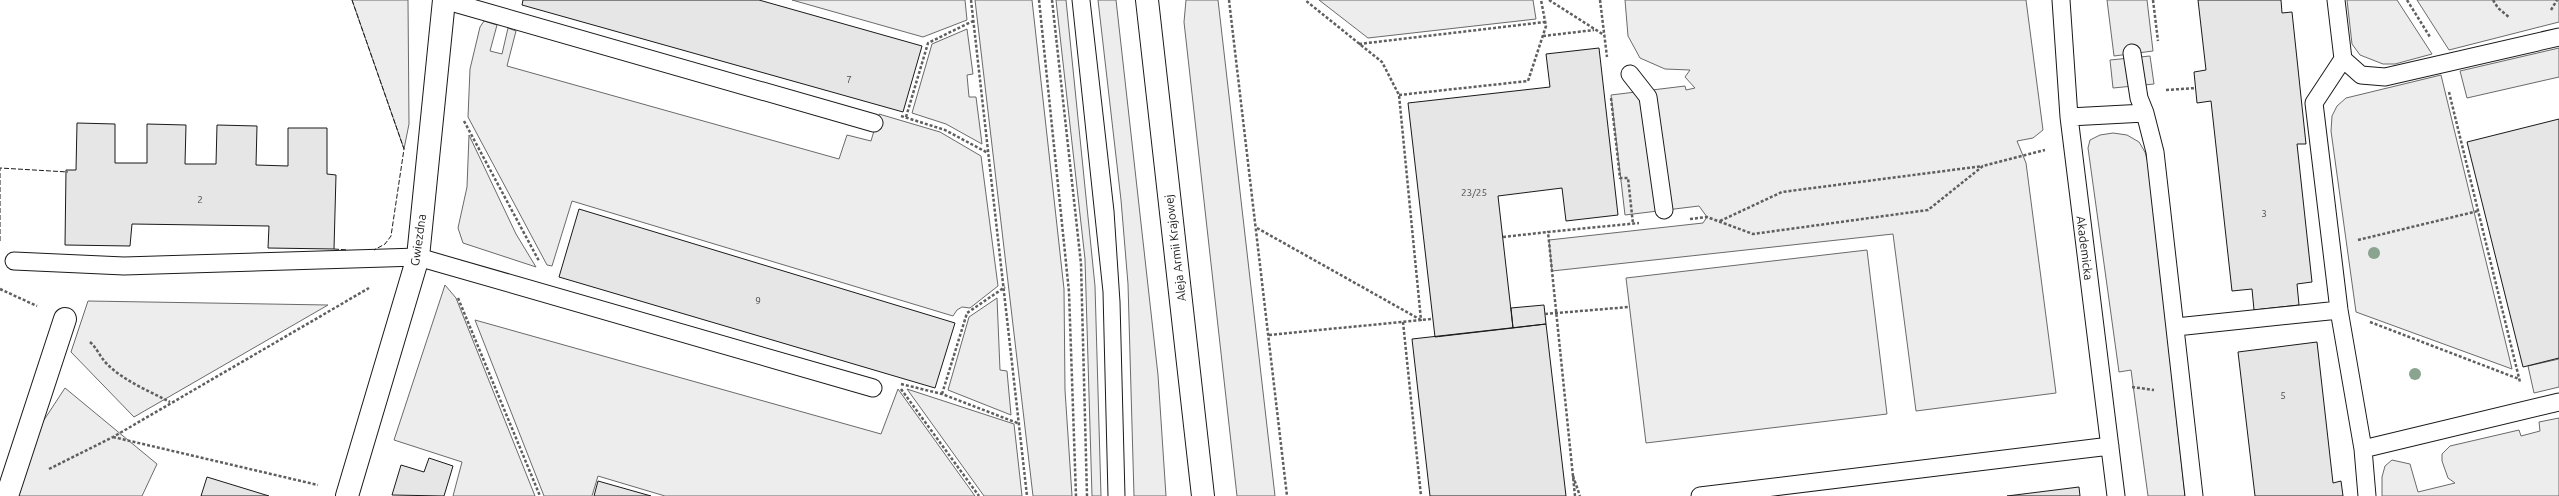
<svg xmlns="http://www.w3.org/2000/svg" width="2559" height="496" viewBox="0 0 2559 496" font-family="Ubuntu,sans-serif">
	<rect width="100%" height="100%" fill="#fff"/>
	<path fill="#ededed" stroke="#6a6a6a" d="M352,0H408L409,124L404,149Z
		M792,0H965L967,20L923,37Z
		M975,0H1032L1064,289L1065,390L1072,496H1033Z
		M1056,0H1066L1095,286L1101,496H1092L1085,259Z
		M1098,0H1116L1158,375L1166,496H1134L1128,284L1121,200Z
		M1186,0H1218L1275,496H1237L1184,22Z
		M1319,0H1533L1536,19L1368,38Z
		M1625,0H2026L2043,130L2033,138L2017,141L2026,163L2056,393L1916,411L1893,234L1552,271L1549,240L1703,223L1707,217L1699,206L1625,215L1611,95L1685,86L1686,90L1695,88L1685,77L1690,70L1665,69L1640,58L1628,36Z
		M2107,0H2147L2153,51L2114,56Z
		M2347,0H2397L2432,54L2395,64H2383L2360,55L2352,44Z
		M2417,0H2559V22L2449,50Z
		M484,21L497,25L490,51L502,54L508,28L516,31L507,66L839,159L847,135L871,141L879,114L940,132L981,156L998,286L970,308L962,307L957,310L953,316L572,201L552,266L547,265L468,117L470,69L480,27Z
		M967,29L973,74L967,75L969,97H976L982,144L946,124L912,113L932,44Z
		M2559,48V77L2467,98L2460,71Z
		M2150,56L2154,84L2113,88L2110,60Z
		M2441,75L2512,369L2356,312L2331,131L2332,116L2337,106L2346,98Z
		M2113,133L2127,135L2139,142L2145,152L2149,167L2185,496H2148L2131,370L2119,372L2088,148L2090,140L2100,135Z
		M469,135L516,234L536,267L463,243L458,228L467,187Z
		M1867,250L1887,414L1646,443L1626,278Z
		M445,285L456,298L535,496H453L462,462L394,440Z
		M997,298L1000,370L1007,371L1011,415L948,390L969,317Z
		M88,301L328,305L134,417L71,352Z
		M475,320L881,434L898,389L975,496H665L598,476L592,496H544Z
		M2559,359V387L2534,393L2528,366Z
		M65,388L157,464L142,496H0V487Z
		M907,389L1014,424L1022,496H984Z
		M2559,418V496H2382V477L2385,466L2392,460L2410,464L2418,492L2455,483L2448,478L2442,461V454L2450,446L2519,430L2521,436L2540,431L2539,422Z"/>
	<path fill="#e6e6e6" stroke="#1a1a1a" d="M523,0H759L922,46L903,112L522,5Z
		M2198,0H2281L2282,13L2292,12L2306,144H2297L2312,282L2297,284L2299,305L2254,310L2252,289L2232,291L2211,101L2197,103L2194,72L2206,70Z
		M1599,48L1618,215L1566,221L1562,188L1498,196L1513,328L1435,337L1408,103L1550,87L1546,54Z
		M2559,119V358L2523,367L2467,142Z
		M77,123L115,124V163H147V124L186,125L185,164H216L217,125L257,126L256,165L288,166V128H327V174L336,175L334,249L268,248L269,226L132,224L130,246L65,245L66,170H76Z
		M579,209L955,323L935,388L559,277Z
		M1544,305L1546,324L1513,328L1511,308Z
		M1546,324L1566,496H1430L1412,339Z
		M2317,342L2333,483L2341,481L2343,496H2255L2238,352Z
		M429,458L453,466L444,496L392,495L401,465L424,472Z
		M207,477L269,496H201Z
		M598,481L651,496H594Z
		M2079,487L2080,496H2007Z"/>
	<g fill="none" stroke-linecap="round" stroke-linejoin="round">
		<g stroke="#1a1a1a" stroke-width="19">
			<path id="service" d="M444,0L874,123
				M2061,0L2069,117L2116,496
				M2336,0L2343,59L2314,103L2339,310L2363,449L2367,496
				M2132,53L2139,98L2145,113
				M2343,59L2361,75L2385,77L2559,37
				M1630,74L1648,97L1664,210
				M2069,117L2145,113L2155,152L2194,496
				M14,261L124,266L418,257L873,388
				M2176,327L2339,310
				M2363,449L2559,402
				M1700,496L2110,446"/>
		</g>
		<g stroke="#1a1a1a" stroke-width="24">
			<path id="minor" d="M7,496L65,319
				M347,496L418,257L444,0"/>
		</g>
		<g stroke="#1a1a1a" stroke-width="24">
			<path id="secondary" d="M1147,0L1203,496"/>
		</g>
		<path stroke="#5f5f5f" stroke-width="2.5" stroke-dasharray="3 2" stroke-linecap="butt" d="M971,0L1027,496
			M1039,0L1069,292L1076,496
			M1052,0L1081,264L1087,496
			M1229,0L1287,496
			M1549,0L1604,35
			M1600,0L1607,57
			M2153,0L2158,41
			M2407,0L2430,37
			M2493,0L2498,8L2510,18
			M2551,10L2557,0
			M1543,36L1594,30
			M1359,44L1545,22
			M2166,90L2196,88
			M2449,92L2520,382
			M1399,95L1528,81L1546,26L1541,0
			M1611,98L1620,178H1628L1633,224
			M901,116L945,130L988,153
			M906,117L928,43L973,21
			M464,121L539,261
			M1690,219L1707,217L1753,234L1928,210L1983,166L2045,150
			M1720,221L1782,192L1983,166
			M1257,228L1421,320L1432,319
			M1503,237L1548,232
			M2358,240L2478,211
			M0,289L37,306
			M458,298L540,496
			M1545,314L1629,307
			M1403,322L1421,496
			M2370,322L2519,379
			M1269,335L1421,320L1399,95L1382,62L1305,0
			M90,342C97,348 100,357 107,364C124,381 149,391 170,402
			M901,384L942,394L1020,424
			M2132,387L2154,390
			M901,389L979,496
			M942,394L967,313L1005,287
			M113,437L318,485
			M49,469L113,437L369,288
			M1573,476L1580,496
			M1575,496L1548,232L1639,223"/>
		<use href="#service" stroke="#fff" stroke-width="17"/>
		<use href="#minor" stroke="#fff" stroke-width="22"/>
		<use href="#secondary" stroke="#fff" stroke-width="22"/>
		<path stroke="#1a1a1a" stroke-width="1" d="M1072,0L1103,292L1108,496
			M1090,0L1114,211L1120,302L1125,496"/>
		<path stroke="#1a1a1a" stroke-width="1" stroke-dasharray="5 2" stroke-linecap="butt" d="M352,0L404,149L391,236L385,244L374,250
			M0,241V168L68,172
			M334,249L348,250"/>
	</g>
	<g fill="#8aa48f">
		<circle cx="2374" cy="253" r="6"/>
		<circle cx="2415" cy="374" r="6"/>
	</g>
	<g text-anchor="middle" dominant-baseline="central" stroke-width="3" stroke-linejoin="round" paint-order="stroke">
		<g font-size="10" fill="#4d4d4d">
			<text x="849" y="79">7</text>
			<text x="1474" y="192">23/25</text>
			<text x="200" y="199">2</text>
			<text x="2264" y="213">3</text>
			<text x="758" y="300">9</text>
			<text x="2283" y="395">5</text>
		</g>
		<g font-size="12" fill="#1a1a1a" stroke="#fff">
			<text transform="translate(418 240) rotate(-82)">Gwiezdna</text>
			<text transform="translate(1175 248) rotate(-97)">Aleja Armii Krajowej</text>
			<text transform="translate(2085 248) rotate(83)">Akademicka</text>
		</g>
	</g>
</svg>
